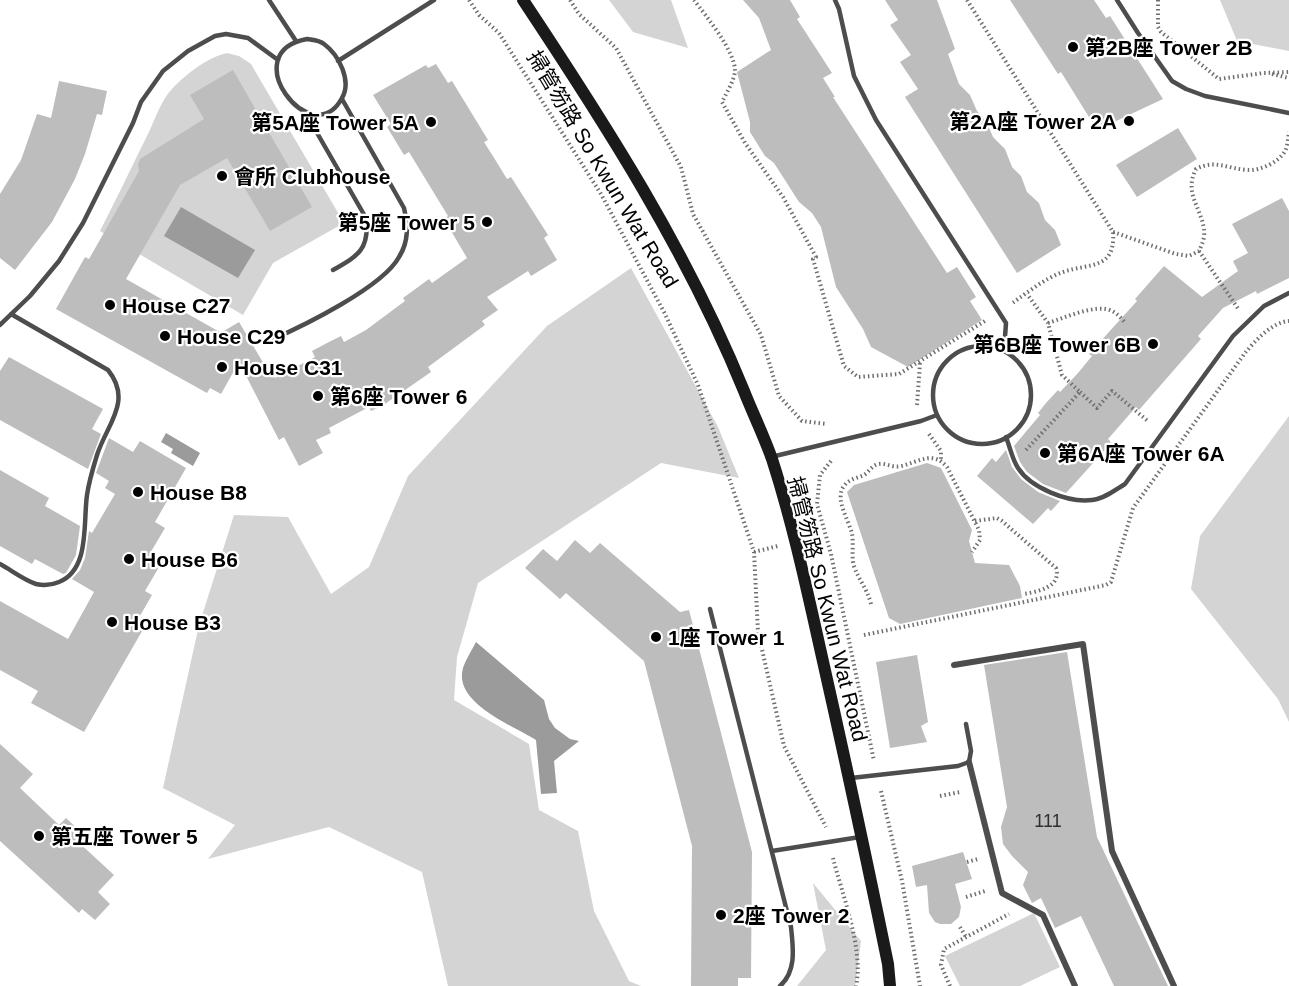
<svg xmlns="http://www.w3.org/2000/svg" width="1289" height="986" viewBox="0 0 1289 986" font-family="Helvetica,'Noto Sans TC',sans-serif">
	<rect width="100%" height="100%" fill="#fff"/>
	<path fill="#d4d4d4" d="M609,0H671L688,48L633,32Z
		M1220,0H1289V51L1237,41Z
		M227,53L239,56L251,64L344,223L273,263L243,315L100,231C116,200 131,168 147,136C154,122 158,108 167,95C179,79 207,57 227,53Z
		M631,268L718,427L739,478L661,463L478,583L457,657L454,700L529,744L539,810L578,831L594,911L629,981L641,986H448L422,872L329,827L208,859L235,825L163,788L199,625L234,515L288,517L331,594L369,567L408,476L547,326Z
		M1289,416V722L1278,699L1191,589L1200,536Z
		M813,883L861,941L855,986H797L826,950Z
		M1034,913L1060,967L1020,986H960L945,956Z"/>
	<path fill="#9b9b9b" d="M181,207L255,250L238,278L164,236Z
		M166,433L200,453L193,466L171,453L173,449L161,442Z
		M476,642L544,700L549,719L555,728L570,739L579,741L554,761L557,793L541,794L536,740C512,725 453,703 463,668C466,659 472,650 476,642Z"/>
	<path fill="#bdbdbd" d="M743,0H790L800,17L797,19L832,73L823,78L835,97H833L947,273L957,267L976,297L970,301L982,320L908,367L871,347L863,329L836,287L821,227L812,213L799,202L774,163L765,156L750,132V122L737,72L771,50L759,18Z
		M885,0H937L955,49L948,54L959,84L970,95L977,111L987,123L993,137L1005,149L1012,167L1021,176L1027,192L1039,203L1045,220L1055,230L1061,245L1017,273L905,97L918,89L900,62L911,55L890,25L898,20Z
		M1010,0H1094L1106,18L1110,16L1163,99L1097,130L1061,72L1058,74Z
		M436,64L448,83L452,81L488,140L484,142L496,161L507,179L511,177L548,235L544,238L557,260L531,276L528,271L487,297L498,310L482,321L485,325L428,367L431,372L382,406L371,411L369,407L329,428L331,433L316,440L323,453L299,466L284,437L279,440L239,362L221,394L210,388L207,393L56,309L85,257L89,259L139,171L138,165L140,159L204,119L190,95L233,70L312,207L270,231L227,158L180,185L126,279L225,335L224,331L239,322L268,371L270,370L275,378L315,357L312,351L327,343L341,336L344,342L366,330L405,301L403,298L429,279L432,283L467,258L444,219L448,216L409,152L404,155L387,127L391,124L373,95L426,65L428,68Z
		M59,81L107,91L102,115L97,114L85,154L75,179L52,222L15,270L0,258V194L21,160L37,114L51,118Z
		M1178,128L1197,159L1137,197L1116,165Z
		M1282,198L1289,211V278L1257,294L1256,291L1223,308L1198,336L1201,339L1139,410L1136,407L1108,439L1111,442L1104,451L1066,493L1043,484L1027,472L1020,462L1014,446L1040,415L1038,413L1046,403L1058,390L1060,392L1078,373L1092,356L1089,354L1137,301L1135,299L1164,266L1202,297L1238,271L1233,261L1248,253L1232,224Z
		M9,357L103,409L92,429L101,434L88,469L0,420V371Z
		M109,438L133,452L140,441L186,468L155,522L165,528L149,555L162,562L145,591L152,595L137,621L145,626L84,732L31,703L38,691L0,670V601L68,639L94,592L72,579L80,570L85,558L89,531L92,533L115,494L105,488L109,481L96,473Z
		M1006,450L1012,467L1021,479L1038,492L1060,501L1051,511L1048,508L1033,524L977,476L992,458L996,462Z
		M927,463L941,468L972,530L969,541L975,563L1009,565L1020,586L1022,598L900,624L889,618L847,492L854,485Z
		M0,470L49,498L45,506L80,526L76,555L66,573L63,574L35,559L32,564L0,546Z
		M575,540L590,553L600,543L680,612L689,610L752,852L751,978H738V986H691L692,846L644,661L566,593L560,599L525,568L543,549L557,561Z
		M1067,652L1097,837L1168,986H1114L1081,916L1055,928L1041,898L1032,903L1023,885L1028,872L1012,856L1003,844L1001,827L1007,807L984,665Z
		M917,655L928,722L921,726L927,742L890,748L876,662Z
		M0,744L33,774L20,788L59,825L66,818L81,832L75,839L114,875L98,892L110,904L95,920L82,909L79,913L0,841Z
		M963,852L972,879L955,884L961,907L959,917L951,924H940L935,922L929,913L927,885L916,887L912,866Z"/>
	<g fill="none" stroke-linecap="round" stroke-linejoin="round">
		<path stroke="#6f6f6f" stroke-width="4" stroke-dasharray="1.5 3" stroke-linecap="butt" d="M469,0L479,15L499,33L601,194L665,314L698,385L754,552L758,632L784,746L826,827
			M570,0L579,14L616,48L681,167L693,214L761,335L779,396L802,421L827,424
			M694,0C706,16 735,51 735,71C734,81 727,92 722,102L745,143L783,197L816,257L813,259L844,366L858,377L899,374L985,321
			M967,0L1113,232C1116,270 1089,263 1063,272C1045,278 1027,293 1011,304
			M1158,0V27L1161,32L1219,79L1264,73L1289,72
			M1272,74L1289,78
			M1113,232L1176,254L1189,256L1199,251C1201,247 1203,242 1204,237C1206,211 1182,196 1196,169C1215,159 1228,169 1248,170C1260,171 1279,162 1285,151C1288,146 1288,137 1289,132
			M1199,251L1239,310
			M1048,323C1065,318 1096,303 1112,311C1118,314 1122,319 1126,324
			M1080,392L1097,408L1112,391L1149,422
			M917,405L920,363
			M929,434L941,451V460
			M1026,450L1080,392L1062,375L1048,323L1027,294
			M831,461L820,475L817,504L831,554L874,761
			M975,521L997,518L1002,521L1056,568C1062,587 1037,592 1023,594
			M754,552L778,546
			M871,604C867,588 859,581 854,566C851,556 854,545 852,534C849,520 834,499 844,486C849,479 857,478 864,475C869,472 872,465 879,464C886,463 893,468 901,466C919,462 933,450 947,467L979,530L980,540L972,552
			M864,635L1106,585L1111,582L1133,508L1245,353C1255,341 1272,322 1289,321
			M881,791L902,881L920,986
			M940,796L960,792
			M833,858C842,894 864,950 856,986
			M967,862L978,859
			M966,897L985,891
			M960,927L966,937
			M950,986L941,965L944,949L1009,914"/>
		<path stroke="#4d4d4d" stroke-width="4.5" d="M269,0L296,41
			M835,0L839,9L854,76L876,120L1006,323L1004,351
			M1117,0L1138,33L1172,81L1186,89L1205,96L1289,113
			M307,39C313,40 319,40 324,44C339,55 352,81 342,98C312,154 234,52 307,39Z
			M338,61L434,0
			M305,112L366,218C370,249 358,256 333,270
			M0,325L30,296L59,261L83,223L133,123L141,102L163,71L188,51L215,36L226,34L248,38L278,60
			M271,340C303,326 383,287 399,257C409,241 408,226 404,208L342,99
			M933 395a49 49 0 1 1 98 0a49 49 0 1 1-98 0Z
			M1006,437C1010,447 1012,459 1018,468C1031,488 1068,503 1092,500C1104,499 1115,490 1125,484L1233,336L1264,306L1289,293
			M771,457L921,421L937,415
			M0,564C11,570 24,580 36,584C44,586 52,585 59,582C90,570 83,523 87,495C89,481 93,468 97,455C107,424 133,401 108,370L11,314
			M710,609L791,927C793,947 797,971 780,986
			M851,778L958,766L969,762L971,751L966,724
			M772,851L860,837"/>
		<path stroke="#4d4d4d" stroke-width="6" d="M954,665L1083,644L1112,851L1174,986
			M969,762L1002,893L1043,915L1075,986"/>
		<path stroke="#1a1a1a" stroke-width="12" d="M523,0C606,125 687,251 744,391C753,414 764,436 772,459C793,524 807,590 822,657C845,759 867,861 888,964L890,986"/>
	</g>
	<g fill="#000" stroke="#fff" stroke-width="2">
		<circle cx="1073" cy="47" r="6"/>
		<circle cx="1129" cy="121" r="6"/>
		<circle cx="431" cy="122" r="6"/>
		<circle cx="222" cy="176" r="6"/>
		<circle cx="487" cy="222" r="6"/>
		<circle cx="110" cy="305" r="6"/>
		<circle cx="165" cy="336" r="6"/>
		<circle cx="1153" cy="344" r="6"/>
		<circle cx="222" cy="367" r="6"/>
		<circle cx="318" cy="396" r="6"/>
		<circle cx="1045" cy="453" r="6"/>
		<circle cx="138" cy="492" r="6"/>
		<circle cx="129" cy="559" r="6"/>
		<circle cx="112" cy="622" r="6"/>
		<circle cx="656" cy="637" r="6"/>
		<circle cx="39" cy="836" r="6"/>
		<circle cx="721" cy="915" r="6"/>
	</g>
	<g text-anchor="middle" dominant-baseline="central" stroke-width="4.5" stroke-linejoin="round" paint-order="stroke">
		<g font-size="18" fill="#2f2f2f">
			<text x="1048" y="821">111</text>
		</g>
		<g font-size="21" font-weight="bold" fill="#000" stroke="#fff" text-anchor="start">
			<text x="1085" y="47">第2B座 Tower 2B</text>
			<text x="1117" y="121" text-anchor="end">第2A座 Tower 2A</text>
			<text x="419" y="122" text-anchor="end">第5A座 Tower 5A</text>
			<text x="234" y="176">會所 Clubhouse</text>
			<text x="475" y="222" text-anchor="end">第5座 Tower 5</text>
			<text x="122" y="305">House C27</text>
			<text x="177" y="336">House C29</text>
			<text x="1141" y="344" text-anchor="end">第6B座 Tower 6B</text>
			<text x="234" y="367">House C31</text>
			<text x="330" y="396">第6座 Tower 6</text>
			<text x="1057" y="453">第6A座 Tower 6A</text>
			<text x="150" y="492">House B8</text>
			<text x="141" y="559">House B6</text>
			<text x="124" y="622">House B3</text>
			<text x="668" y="637">1座 Tower 1</text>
			<text x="51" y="836">第五座 Tower 5</text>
			<text x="733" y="915">2座 Tower 2</text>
		</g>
		<g font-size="21" fill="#000" stroke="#fff">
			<text transform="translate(603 169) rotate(59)">掃管笏路 So Kwun Wat Road</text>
			<text transform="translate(828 609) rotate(76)">掃管笏路 So Kwun Wat Road</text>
		</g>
	</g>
</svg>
